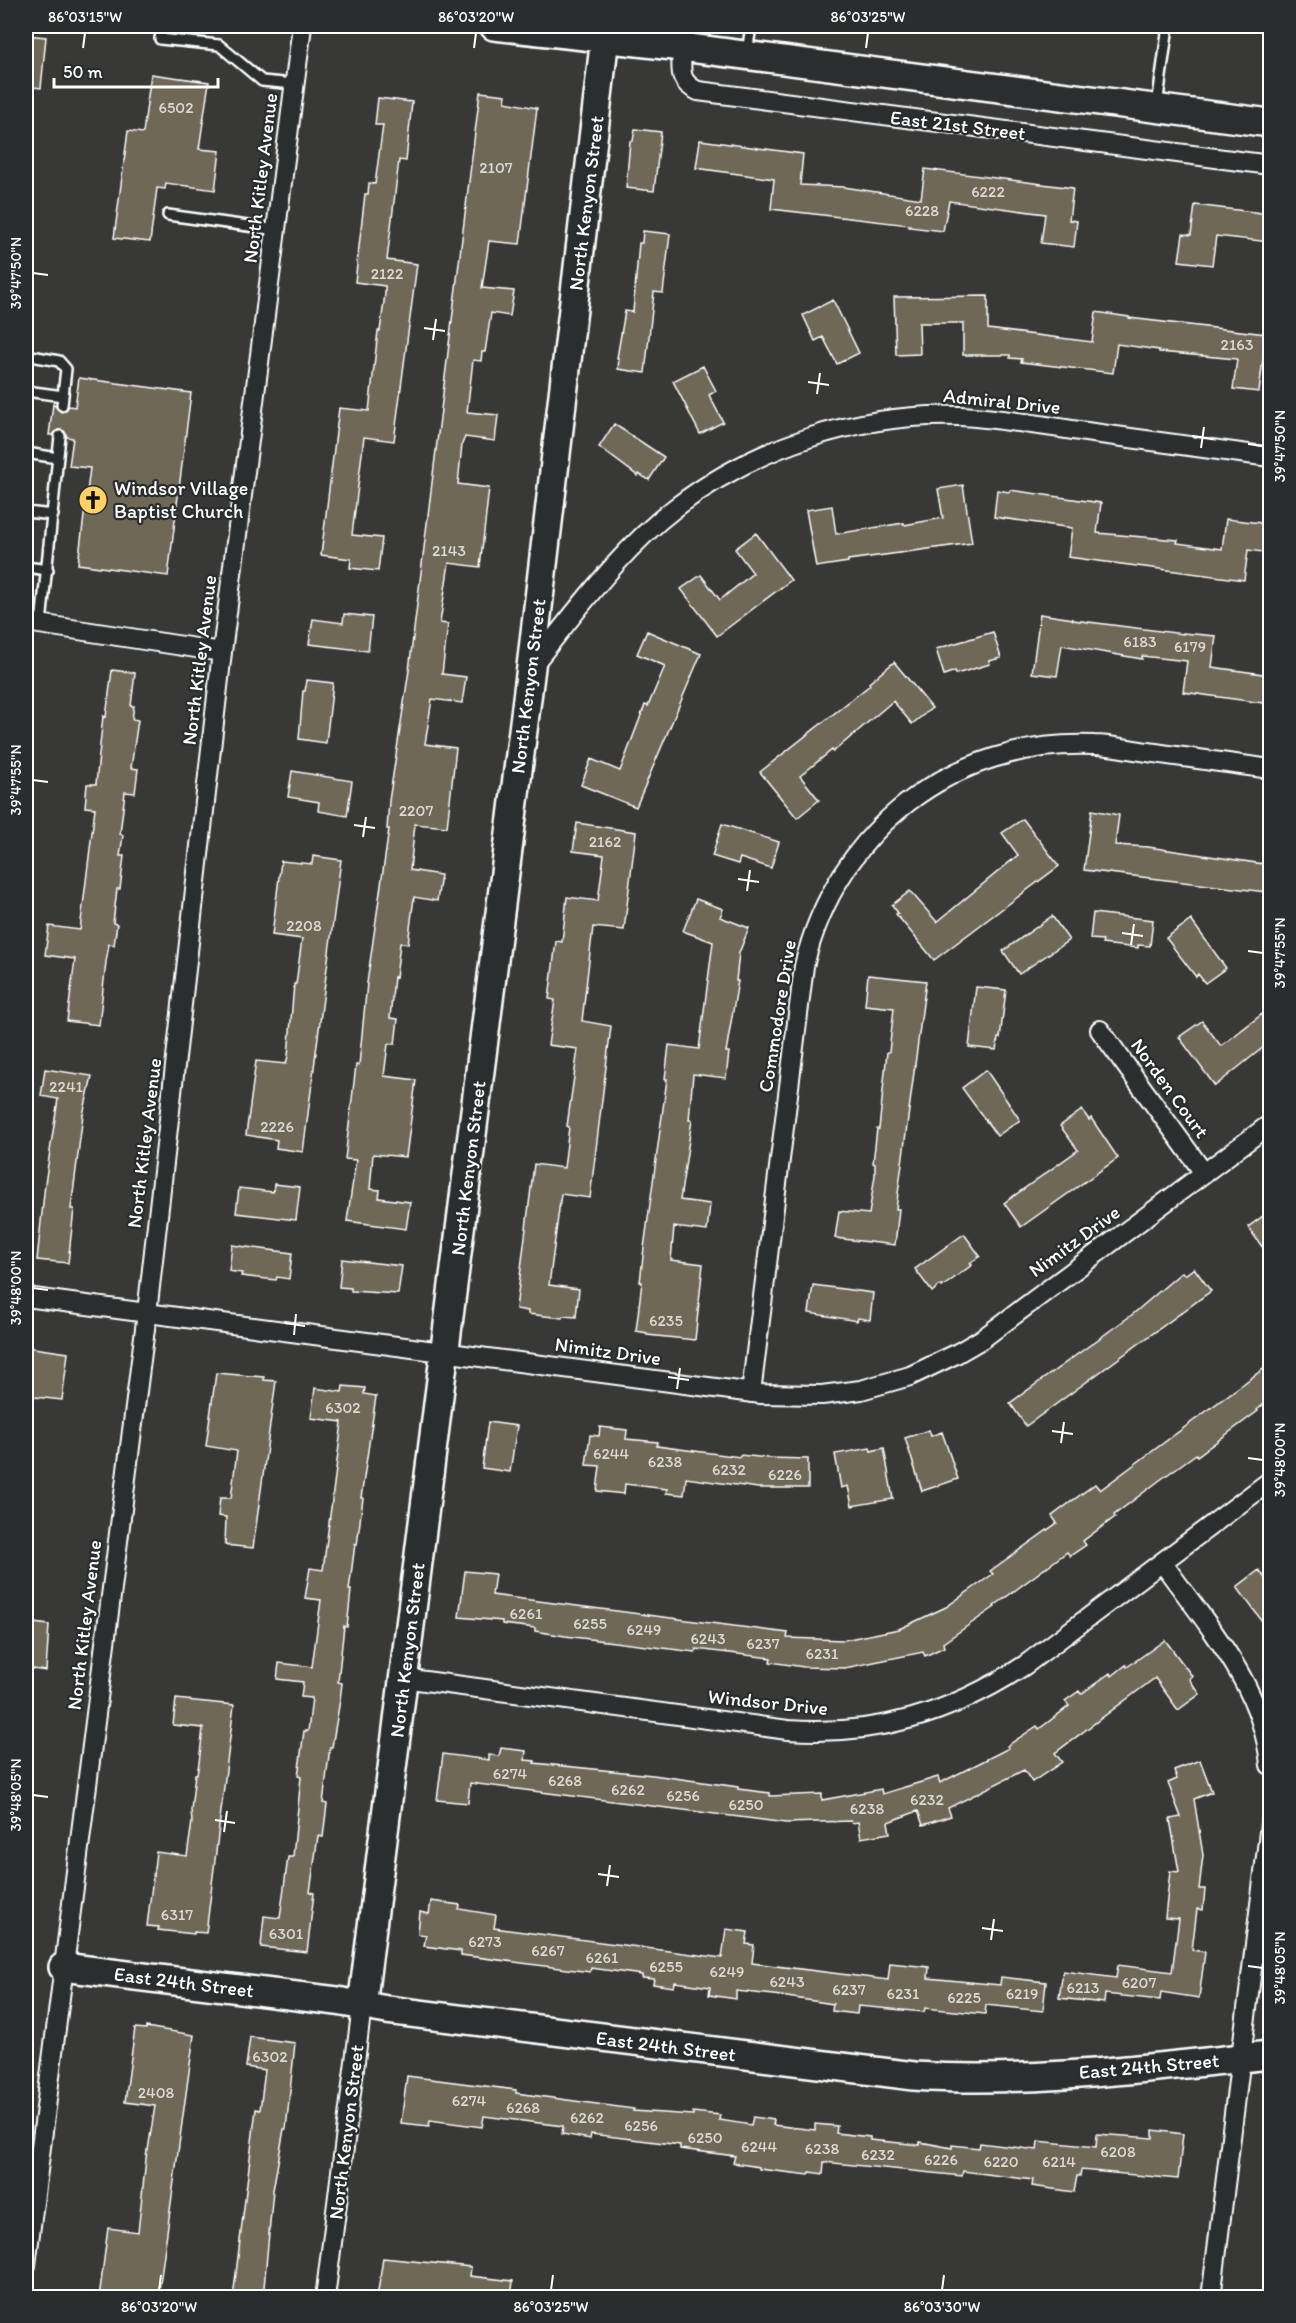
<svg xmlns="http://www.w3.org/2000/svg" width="1296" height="2323" viewBox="0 0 1296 2323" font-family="Itim,sans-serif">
	<rect width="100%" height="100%" fill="#383936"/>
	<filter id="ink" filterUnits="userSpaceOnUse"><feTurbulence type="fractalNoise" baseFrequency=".0167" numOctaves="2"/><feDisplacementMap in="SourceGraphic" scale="12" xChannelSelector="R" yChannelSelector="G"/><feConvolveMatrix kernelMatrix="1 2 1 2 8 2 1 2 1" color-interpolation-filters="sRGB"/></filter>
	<g filter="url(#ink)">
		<path fill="#6f6757" stroke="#fff" stroke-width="1.5" d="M26,35L46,37L41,88L26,86Z
			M151,74L209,82L199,149L220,151L215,190L166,183L165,189L157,188L150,242L114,238L128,131L143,133Z
			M480,92L506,95L505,102L537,108L520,244L489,241L482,288L514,291L510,316L491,313L485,352H482L481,361L473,360L467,412L498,415L495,441L465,437L462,444L458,484L489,488L480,567L449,563L440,623L448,624L442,674L466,677L462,703L432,699L425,744L456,748L447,827L415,824L410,870L441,875L437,901L414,897L408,944L400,943L396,978L394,977L390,1018L398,1019L395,1044H388L384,1076L416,1080L406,1157L373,1154L370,1189L380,1190L379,1198L410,1202L406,1229L347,1221L356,1160L345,1159L356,1065H359L367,983L389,829H387L389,801L409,670Z
			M378,98L412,102L406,161L399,160L387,260L417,264L394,441L364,437L352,535L382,538L378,571L350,568L351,559L321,555L339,408L369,411L378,331H380L385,294V286L355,282L365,194H368L369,183L375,184L383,125H375Z
			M635,129L661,132L654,191L626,188L630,141H633Z
			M700,140L803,154L800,185L844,187L921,199L925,169L1073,188L1069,220L1077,221L1074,247L1041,243L1045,214L949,201L943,231L909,227L910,225L771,209L774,179L696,168Z
			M1195,205L1270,214V242L1216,236L1212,265L1179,261L1183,234L1191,235Z
			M643,231L670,234L663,293L654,292L645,373L618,369L619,358H617L625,311L633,312L639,243H642Z
			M988,296V329L1092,342L1096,312L1129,317V318L1266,334L1259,392L1233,389L1237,359L1159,352V350L1117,344L1113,373L1021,362L1022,359L1010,358V355H963V323H919L920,354L896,355L894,297Z
			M833,300L859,353L837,364L823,337L815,341L803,315Z
			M703,366L716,391L709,395L723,422L700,434L673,381Z
			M79,378L191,393L168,576L78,564L90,468L69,466L73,438L67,437L64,431L58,430L53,435H49L53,404L61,412L65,411L69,406L75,407Z
			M614,424L664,457L649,480L639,474L638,476L599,447Z
			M963,485L972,543L848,560V562L816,567L806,510L832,506L836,534L904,523V525L943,518L938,489Z
			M997,490L1009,492L1010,490L1101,503L1097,533L1178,540L1177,543L1214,548L1222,549L1226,519L1270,524V553L1248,550L1244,580L1068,557L1072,528L994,517Z
			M756,533L791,580L717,636L681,589L701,575L720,600L753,573L735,549Z
			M344,614L372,617L368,651L309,644L313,619L343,623Z
			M1040,614L1073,619V620L1183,634V633L1216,636L1212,667L1270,675V704L1183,692L1187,661L1142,656V659L1062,645L1057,676L1032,673Z
			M647,631L701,654L636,807L581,785L591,759L620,771L645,705L648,706L665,666L637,654Z
			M993,632L1001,658L989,661L990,664L956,674L955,671L944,675L936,649Z
			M894,662L932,708L912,724L893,701L833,752L832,750L800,776L819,800L797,818L760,772L870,685L869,683Z
			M112,670L135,673L131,706H134L132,719L138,720L131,768L138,769L135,793L125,792L120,834L123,835L120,856H124L120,889H117L113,923L117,924L114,945L109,944L106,962L99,1025L67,1021L75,959L45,955L49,926L80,930L95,808L85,807L87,784H96L103,716L106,717Z
			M307,680L333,683L326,743L299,739L303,691H305Z
			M292,771L352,781L347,816L318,811L319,802L288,797Z
			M1092,810L1119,815L1115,845L1148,847L1270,865L1266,892L1084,870Z
			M1023,819L1059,866L934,960L896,914L898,913L892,905L910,891L937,922L1018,855L1002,833Z
			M577,823L636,832L624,930L593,927L582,1021L611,1026L590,1198L561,1194L549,1285L579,1289L576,1317L563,1316L562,1318L528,1314V1311L516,1309L534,1164L564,1168L569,1127L567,1126L578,1049L548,1045L555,1000L549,999L556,941L562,942L567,897L598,901L604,855L573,851Z
			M722,824L779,842L771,868L740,858L738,864L712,856Z
			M313,856L341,860L303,1152L276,1148L277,1140L246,1135L256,1061L286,1064L288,1056L294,984H296L302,939L272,935L281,861L312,864Z
			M696,899L723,909L720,917L749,928L739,953L736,981H738L726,1052H729L726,1078L693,1074L689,1120H692L680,1200L710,1204L707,1231L674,1227L671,1260L703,1264L695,1340L647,1335V1333L636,1331L642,1282H640L644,1248L667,1079H665L669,1045L699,1049L713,942L683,931Z
			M1093,913L1153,920L1150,946L1138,945V948L1102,944L1103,940L1090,939Z
			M1052,916L1069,940L1019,974L1003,951Z
			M1191,920L1226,968L1205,983L1198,974L1196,977L1166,938Z
			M868,975L926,981L896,1209H899L895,1245L835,1238L839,1211L869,1214L875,1175V1164L873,1163L877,1129H879L887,1052H889L894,1008L865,1005Z
			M976,987L1006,990L1000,1038H998L996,1050L969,1047Z
			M1270,1008V1042L1215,1086L1179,1037L1202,1021L1221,1046Z
			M45,1069L92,1076L83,1115L71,1209H74L68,1263L37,1260L45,1184L58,1099L41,1096Z
			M986,1070L1020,1120L997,1136L962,1088Z
			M1082,1110L1089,1120L1091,1118L1118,1158L1021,1227L1004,1203L1078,1150L1060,1126Z
			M274,1184L300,1187L296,1220L236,1213L239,1188L273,1192Z
			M1270,1211V1258L1248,1227Z
			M964,1234L980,1256L970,1263L972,1265L942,1287L940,1285L932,1292L915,1269Z
			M232,1245L292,1253L289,1279L277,1277L276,1280L241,1276L242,1273L229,1271Z
			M342,1259L402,1266L398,1294L351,1291V1288L339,1287Z
			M1194,1268L1211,1291L1026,1426L1010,1403L1133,1314L1182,1272L1185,1275Z
			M813,1285L873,1293L870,1320L858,1318L857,1321L809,1313Z
			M26,1347L68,1353L62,1400L26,1396Z
			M1270,1364V1399L1257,1410L1258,1411L1197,1456L1196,1454L1160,1480L1114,1515L1115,1517L1083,1541L1086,1545L1070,1556L1067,1552L994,1606L995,1607L943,1643L944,1647L925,1656L923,1652L845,1668L804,1667L770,1662L771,1658L696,1649L695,1652L565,1636L535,1631V1628L502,1624V1621L459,1617L465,1571L495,1574L492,1595L788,1633L787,1638L844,1640L899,1629L946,1607L993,1574L990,1571L1057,1523L1052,1516L1095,1484L1100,1490Z
			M216,1373L264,1377V1380L276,1381L253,1548L225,1545L226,1517L218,1516L220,1498H231L237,1451L206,1446Z
			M343,1386L365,1388L364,1394L376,1396L361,1498H363L357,1545L355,1544L349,1590H351L347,1627L344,1626L338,1682L342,1683L340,1700L332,1747H330L323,1803L327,1804L323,1837L318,1836L310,1892L314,1893L307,1952L261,1947L264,1916L280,1918L288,1857H293L301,1777L298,1776L304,1731H308L312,1698L301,1697L303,1682L277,1679L279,1663L312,1667L321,1600L305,1598L310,1568L323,1570L342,1422L311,1418L315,1388L342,1392Z
			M488,1422L517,1426L510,1472L482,1468Z
			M600,1427L627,1430L626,1439L658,1442L657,1446L740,1457V1455L768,1458L808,1459V1488H758L686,1478L684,1495L666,1493L667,1489L625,1484L624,1494L597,1491L600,1466L586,1465L590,1435L599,1436Z
			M929,1430L931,1436L942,1432L958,1479L922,1491L905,1438Z
			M870,1448L871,1451L884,1448L893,1499L852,1506L848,1486L841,1488L835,1454Z
			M1259,1570L1270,1585V1632L1237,1587Z
			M26,1622L49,1625L46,1671L26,1668Z
			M1165,1640L1192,1676L1189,1679L1200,1694L1178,1710L1155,1678L1055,1753L1062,1762L1032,1782L1024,1770L948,1808L951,1816L923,1825L918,1811L888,1822L890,1833L861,1838L858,1822L852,1823L851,1821L786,1823L470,1783L468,1803L437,1800L443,1754L489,1760V1755L499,1756L501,1748L526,1751L525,1760L535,1761L534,1763L653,1775L738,1787V1789L770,1793V1796L822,1794V1800L881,1789L882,1794L938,1777L940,1783L1009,1748L1007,1746L1037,1726L1039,1729L1069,1706L1065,1701L1079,1691L1081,1694L1110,1673L1112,1676L1126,1665L1127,1667Z
			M176,1699L234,1705L206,1933L194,1932V1934L158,1930L159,1927L147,1926L156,1852L187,1856L192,1822L191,1810L195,1774H197L199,1763L203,1728L173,1725Z
			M1200,1760L1212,1792L1194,1799L1203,1855L1199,1889H1205L1203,1910L1197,1909L1192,1950L1205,1952L1199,1998L1161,1992L1160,2000L1105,1994L1104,2003L1059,1998L1063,1971L1116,1978L1118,1965L1172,1972L1179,1919L1165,1918L1170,1871L1179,1872L1170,1819L1181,1817L1168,1783L1177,1779L1174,1770Z
			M431,1901L460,1905L459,1909L496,1915L494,1928L722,1958L726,1929L748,1932L746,1944L754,1945L752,1963L888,1980L890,1963L929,1967L928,1978L1000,1985L1001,1977L1046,1982L1043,2011L986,2005L985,2014L925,2008L924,2012L858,2006L857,2014L832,2011L833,2004L774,1995L736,1991V1999L709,1995L710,1987L675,1982L674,1987L653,1984L654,1979L642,1978V1975L591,1968L590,1972L461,1955V1951L424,1946L426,1935L418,1934L420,1912L429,1914Z
			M146,2027L194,2035L158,2298H99L108,2228L138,2232L147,2150H148L155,2106L125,2102L135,2028L146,2029Z
			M250,2037L295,2043L286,2129H284L273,2190L263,2298H233L256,2109L260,2110L265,2070L246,2067Z
			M407,2076L516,2090V2093L634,2109L633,2111L693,2115V2112L720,2115L719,2120L751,2125L753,2117L774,2120L773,2125L815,2130V2124L837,2126L836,2133L870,2137V2140L920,2145V2142L952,2148V2145L979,2148L980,2143L1037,2150L1038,2141L1096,2147L1097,2134L1153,2138V2130L1183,2134L1178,2179L1081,2170L1080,2176H1077L1074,2192L1032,2186L1033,2180L963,2171L962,2176L824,2162L823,2174L810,2172L809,2175L759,2169V2167L733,2163L735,2156L680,2149V2145L591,2134L590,2139L562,2134L563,2126L484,2116L482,2127L430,2120L429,2126L401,2123Z
			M383,2258L471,2267L470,2276L513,2281L511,2298H377Z"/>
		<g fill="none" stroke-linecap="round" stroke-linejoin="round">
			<g stroke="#fff" stroke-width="14">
				<path id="lane" d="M162,26L160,39L219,45L262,81L294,84
					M747,53L751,26
					M1157,106L1168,26
					M168,215L277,230
					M26,355L59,361L66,369L62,405
					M26,391L63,396
					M26,453L58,458
					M26,512L53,515
					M26,567L48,570
					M41,624L60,436"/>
			</g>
			<g stroke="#fff" stroke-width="22">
				<path id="street" d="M682,47C682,67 676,81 698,91L1270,165
					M26,622L222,652
					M532,666C577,611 619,551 675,508C756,446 858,413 959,416C1001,418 1044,426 1086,432C1147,440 1209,449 1270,457
					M1100,1030L1204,1173
					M26,1297L761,1394L822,1395L861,1390L910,1376L956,1354L982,1339L1270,1124
					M751,1393L804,966C837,829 953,739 1094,745C1112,745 1131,750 1148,752C1189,758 1230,763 1270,769
					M1162,1562C1206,1624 1263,1686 1270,1765
					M403,1678L788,1730C877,1736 951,1714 1025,1665L1270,1481
					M26,2265L147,1313L222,652L302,26
					M325,2298L362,2006
					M1211,2298L1270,1824"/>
			</g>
			<g stroke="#fff" stroke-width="32">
				<path id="secondary" d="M494,26L682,47L1270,123
					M63,1967L337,2001L387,2010L914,2076C1031,2084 1154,2067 1270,2055
					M362,2006L531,667L605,37"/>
			</g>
			<use href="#lane" stroke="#2a2d2e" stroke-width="9"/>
			<use href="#street" stroke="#2a2d2e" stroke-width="18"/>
			<use href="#secondary" stroke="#2a2d2e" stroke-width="27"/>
		</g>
	</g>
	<path fill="none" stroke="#fff" stroke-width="2" d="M83,48L85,33M474,48L476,33M866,48L868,33M33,273L48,275M424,328L445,331M433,340L436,319M808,382L829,385M817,394L820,373M1192,436L1213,439M1248,444L1263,446M1201,448L1204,427M33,780L48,782M354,825L375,828M363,837L366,817M738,879L759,882M747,891L750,870M1122,933L1143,936M1131,945L1134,924M1248,951L1263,953M33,1288L48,1290M285,1323L305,1326M294,1335L296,1314M668,1377L689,1380M677,1389L680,1368M1052,1431L1073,1434M1061,1443L1064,1422M1248,1458L1263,1460M33,1795L48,1797M215,1820L235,1823M224,1832L227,1811M598,1874L619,1877M607,1886L610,1865M982,1928L1003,1931M991,1940L994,1919M1248,1966L1263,1968M159,2290L161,2275M551,2290L553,2275M942,2290L944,2275"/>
	<defs>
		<g id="church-disc" transform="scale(1.5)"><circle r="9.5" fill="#ffd166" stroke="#2a2d2e"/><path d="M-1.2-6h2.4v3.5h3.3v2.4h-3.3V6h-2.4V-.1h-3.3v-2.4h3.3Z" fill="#111"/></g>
	</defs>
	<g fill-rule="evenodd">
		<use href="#church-disc" x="93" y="500"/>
	</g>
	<g text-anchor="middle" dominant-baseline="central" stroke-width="4.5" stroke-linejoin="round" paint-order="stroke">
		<g font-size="16" fill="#dbd9d5">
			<text x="176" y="107">6502</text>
			<text x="496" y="167">2107</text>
			<text x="988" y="191">6222</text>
			<text x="922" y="210">6228</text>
			<text x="387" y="273">2122</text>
			<text x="1237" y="344">2163</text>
			<text x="449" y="550">2143</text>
			<text x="1140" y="641">6183</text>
			<text x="1190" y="646">6179</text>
			<text x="416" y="810">2207</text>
			<text x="605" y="841">2162</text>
			<text x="304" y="925">2208</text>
			<text x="66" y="1086">2241</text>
			<text x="277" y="1126">2226</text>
			<text x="666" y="1320">6235</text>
			<text x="343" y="1407">6302</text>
			<text x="611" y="1453">6244</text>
			<text x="665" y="1461">6238</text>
			<text x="729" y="1469">6232</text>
			<text x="785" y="1474">6226</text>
			<text x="526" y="1613">6261</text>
			<text x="590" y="1623">6255</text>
			<text x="644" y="1629">6249</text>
			<text x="708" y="1638">6243</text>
			<text x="763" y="1643">6237</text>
			<text x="822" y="1653">6231</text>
			<text x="510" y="1773">6274</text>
			<text x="565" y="1780">6268</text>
			<text x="628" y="1789">6262</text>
			<text x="683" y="1795">6256</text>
			<text x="927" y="1799">6232</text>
			<text x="746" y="1804">6250</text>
			<text x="867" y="1808">6238</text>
			<text x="177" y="1914">6317</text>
			<text x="286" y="1933">6301</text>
			<text x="485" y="1941">6273</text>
			<text x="548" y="1950">6267</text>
			<text x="602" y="1957">6261</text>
			<text x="666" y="1966">6255</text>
			<text x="727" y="1971">6249</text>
			<text x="787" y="1981">6243</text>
			<text x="1139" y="1982">6207</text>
			<text x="1083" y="1987">6213</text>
			<text x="849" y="1989">6237</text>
			<text x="903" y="1993">6231</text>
			<text x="1022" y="1993">6219</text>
			<text x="964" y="1997">6225</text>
			<text x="270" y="2056">6302</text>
			<text x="156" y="2092">2408</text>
			<text x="469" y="2100">6274</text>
			<text x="523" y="2107">6268</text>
			<text x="587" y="2117">6262</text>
			<text x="641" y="2125">6256</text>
			<text x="705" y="2137">6250</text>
			<text x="759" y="2146">6244</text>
			<text x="822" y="2148">6238</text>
			<text x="1118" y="2151">6208</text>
			<text x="878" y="2154">6232</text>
			<text x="941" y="2159">6226</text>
			<text x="1001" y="2161">6220</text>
			<text x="1059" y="2161">6214</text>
		</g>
		<g font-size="20" fill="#fff" stroke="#2a2d2e">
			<text transform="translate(958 125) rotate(7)">East 21st Street</text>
			<text transform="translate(260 178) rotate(-83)">North Kitley Avenue</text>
			<text transform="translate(586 203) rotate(-83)">North Kenyon Street</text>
			<text transform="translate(1002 401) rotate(6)">Admiral Drive</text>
			<text transform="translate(199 660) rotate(-83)">North Kitley Avenue</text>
			<text transform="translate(528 686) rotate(-83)">North Kenyon Street</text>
			<text transform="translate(777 1016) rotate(-81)">Commodore Drive</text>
			<text transform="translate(1170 1088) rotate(54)">Norden Court</text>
			<text transform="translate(144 1143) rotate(-83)">North Kitley Avenue</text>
			<text transform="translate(468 1168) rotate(-83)">North Kenyon Street</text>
			<text transform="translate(1074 1241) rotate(-36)">Nimitz Drive</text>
			<text transform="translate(608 1351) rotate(8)">Nimitz Drive</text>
			<text transform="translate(84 1625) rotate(-83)">North Kitley Avenue</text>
			<text transform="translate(407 1650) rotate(-83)">North Kenyon Street</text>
			<text transform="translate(768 1702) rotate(6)">Windsor Drive</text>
			<text transform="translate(184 1982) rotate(7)">East 24th Street</text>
			<text transform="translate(666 2046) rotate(7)">East 24th Street</text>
			<text transform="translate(1149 2066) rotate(-5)">East 24th Street</text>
			<text transform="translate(346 2132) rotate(-83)">North Kenyon Street</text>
		</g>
		<g font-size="20" fill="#fff" stroke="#2a2d2e" text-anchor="start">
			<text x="114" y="488">Windsor Village<tspan x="114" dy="23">Baptist Church</tspan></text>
		</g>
	</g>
	<rect width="1296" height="2323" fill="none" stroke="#2a2d2e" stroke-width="66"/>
	<path d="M54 78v9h164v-9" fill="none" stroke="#ffffff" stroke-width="3"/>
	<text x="63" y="78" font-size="18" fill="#ffffff" stroke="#2a2d2e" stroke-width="4.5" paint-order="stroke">50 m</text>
	<rect x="33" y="33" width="1230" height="2257" fill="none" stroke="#fff" stroke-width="2"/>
	<g font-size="15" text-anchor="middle" fill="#fff">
		<text x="85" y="22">86°03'15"W</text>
		<text x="476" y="22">86°03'20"W</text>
		<text x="868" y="22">86°03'25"W</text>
		<text transform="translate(16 273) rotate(-90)" y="5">39°47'50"N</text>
		<text transform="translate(1280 446) rotate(-90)" y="5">39°47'50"N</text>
		<text transform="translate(16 780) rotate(-90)" y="5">39°47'55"N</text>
		<text transform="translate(1280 953) rotate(-90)" y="5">39°47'55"N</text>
		<text transform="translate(16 1288) rotate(-90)" y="5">39°48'00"N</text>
		<text transform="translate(1280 1460) rotate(-90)" y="5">39°48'00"N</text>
		<text transform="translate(16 1795) rotate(-90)" y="5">39°48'05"N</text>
		<text transform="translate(1280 1968) rotate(-90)" y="5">39°48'05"N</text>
		<text x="159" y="2312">86°03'20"W</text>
		<text x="551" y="2312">86°03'25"W</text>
		<text x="942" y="2312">86°03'30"W</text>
	</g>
</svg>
